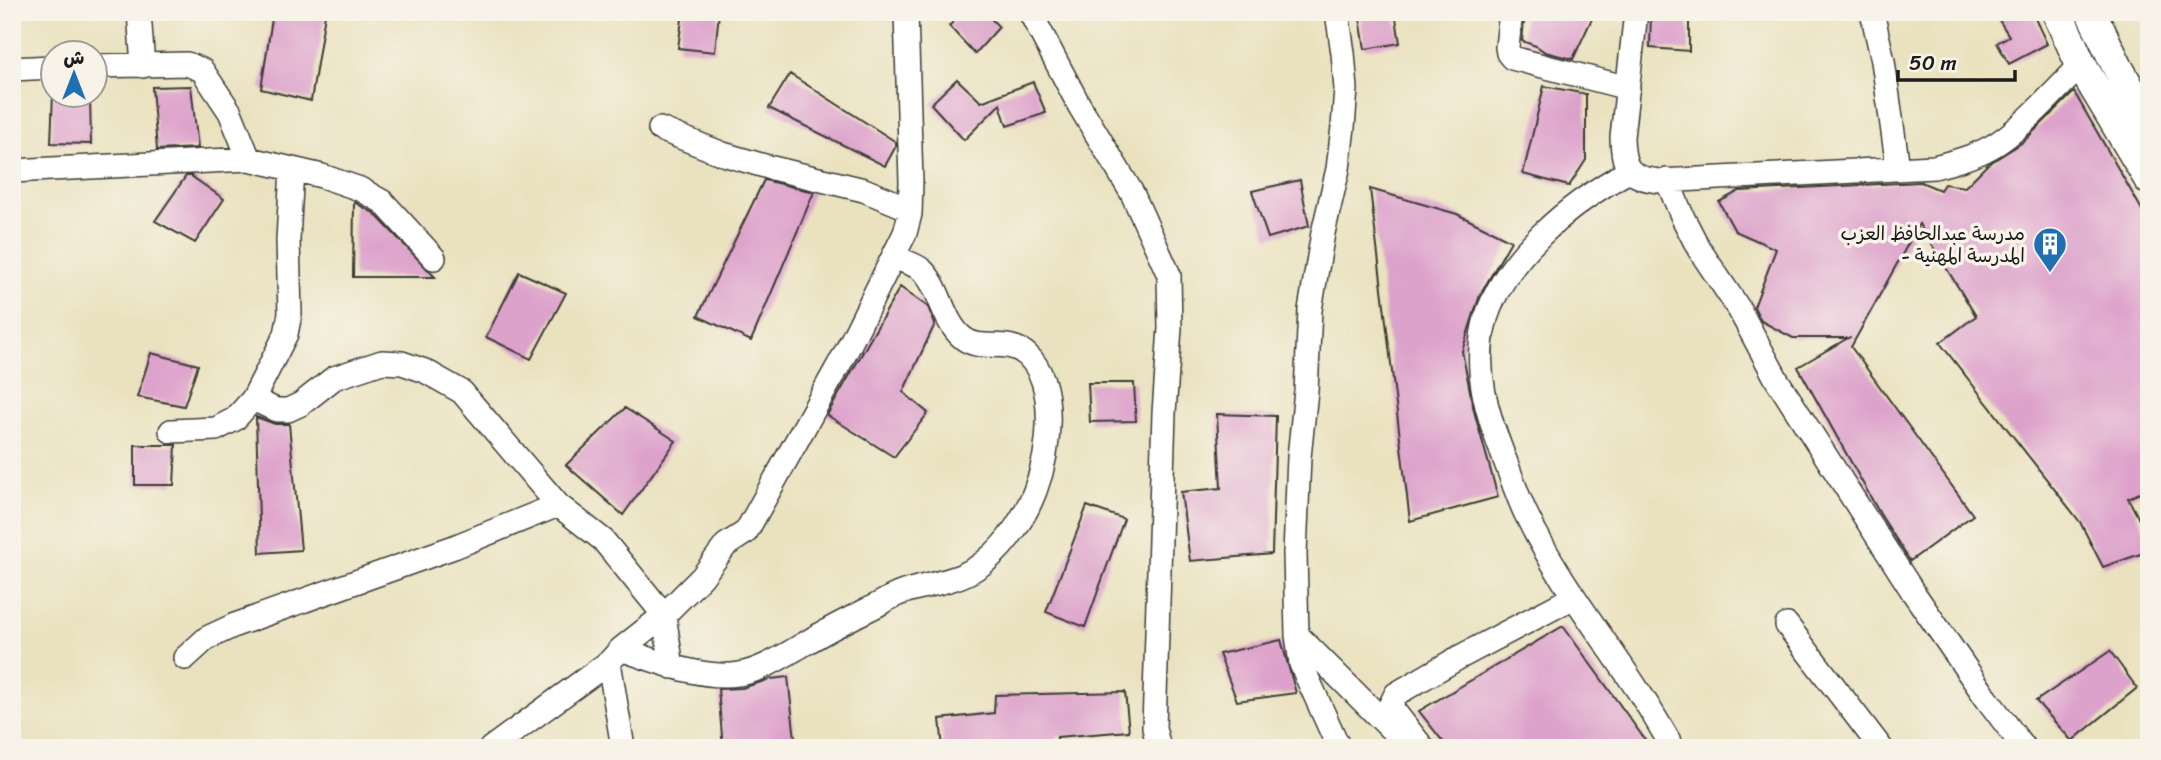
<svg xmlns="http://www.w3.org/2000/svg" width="2161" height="760" viewBox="0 0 2161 760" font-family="Sriracha,'Playpen Sans Arabic',sans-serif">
	<rect width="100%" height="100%" fill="#f7f3e8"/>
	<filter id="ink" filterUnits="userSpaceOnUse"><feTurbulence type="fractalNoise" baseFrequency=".0143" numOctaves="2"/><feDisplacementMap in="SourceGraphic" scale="14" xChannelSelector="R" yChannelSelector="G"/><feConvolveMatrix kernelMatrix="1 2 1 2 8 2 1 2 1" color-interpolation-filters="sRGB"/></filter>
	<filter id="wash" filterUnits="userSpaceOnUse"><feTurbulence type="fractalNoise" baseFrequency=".00686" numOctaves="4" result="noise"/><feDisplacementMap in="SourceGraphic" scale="28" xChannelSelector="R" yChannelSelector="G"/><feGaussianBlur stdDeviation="1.57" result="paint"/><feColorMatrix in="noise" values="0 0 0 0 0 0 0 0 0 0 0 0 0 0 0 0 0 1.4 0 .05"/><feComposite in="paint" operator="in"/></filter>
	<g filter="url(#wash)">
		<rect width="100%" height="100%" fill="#eae2bf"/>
		<g id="blocks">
			<path fill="#dda2cb" d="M273,12L325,14L311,101L261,89Z
				M683,12H719L715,52L678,48Z
				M963,12H985L999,27L975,54L949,26Z
				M1359,12H1395L1400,43L1365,49Z
				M1525,12H1595L1573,59L1545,52L1536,46L1522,41Z
				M1651,12H1689V51L1650,48Z
				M1994,12H2032L2047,44L2009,64L1997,43L2009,36Z
				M790,74L896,142V146L885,166L769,108Z
				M957,79L981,102L1033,82L1046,113L1007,126L1000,104L964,140L931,104Z
				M191,86L198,148L157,150L152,87Z
				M1544,86L1586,94V160L1569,186L1523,174Z
				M2074,92L2149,222V489L2128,498L2149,538V551L2103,567L2080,522L1940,343L1976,316L1919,224L1851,347L1973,515L1910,561L1880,514L1798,367L1848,338H1793L1761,321L1754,307L1776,249L1735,231L1719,202L1739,191L1921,182L1940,190L1944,184L1965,187L1987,165L2023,142Z
				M53,94H90L91,144L51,143Z
				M186,176H191L224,199L195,243L155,221Z
				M764,180L814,192L751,341L698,316Z
				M1300,180L1309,226L1268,238L1252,191Z
				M1370,189L1457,214L1511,241L1480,295L1462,351L1474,411L1498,497L1410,521Z
				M354,202L374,213L435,277H353Z
				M519,272L566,293L531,359L486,337Z
				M900,287L928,307L935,324L903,392L928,413L894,457L827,415Z
				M151,353L198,365L184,406L137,397Z
				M1088,383H1134L1136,421L1090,422Z
				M625,408L676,441L623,515L566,465Z
				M1217,414L1276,416L1272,554L1190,561L1181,492L1221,488Z
				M256,417L275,424H289L301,550L260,553Z
				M135,445H176L174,485H135Z
				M1087,506L1124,519L1085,627L1046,612Z
				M1563,626L1651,748H1448L1419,711Z
				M1281,640L1296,693L1237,701L1219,654Z
				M2110,651L2137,688L2072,741L2036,701Z
				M788,677L796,748H723L718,689L742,688L771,679Z
				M1125,692L1129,731L1057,737L1056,748H943L940,719L994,713L995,695Z"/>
		</g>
	</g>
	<g filter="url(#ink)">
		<use href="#blocks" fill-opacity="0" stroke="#3b3a34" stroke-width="2"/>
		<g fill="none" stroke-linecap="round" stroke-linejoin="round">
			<g stroke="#3b3a34" stroke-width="26">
				<path id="minor" d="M139,12L143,66
					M1030,12L1079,105L1132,193L1169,275L1170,328L1164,413L1154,728L1159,748
					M1337,12L1343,53L1346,89L1343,127L1338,169L1323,233L1310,310L1306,391L1299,457L1295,554L1297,635L1301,664L1339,748
					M1511,12L1507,47L1508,53L1512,58L1628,88
					M1636,12L1622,137C1623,168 1628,178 1660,181L1934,167C1954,162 1973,157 1991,147C2019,132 2057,89 2081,65
					M1872,12L1883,61L1898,168
					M94,66L187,64L202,70L230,112L249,159
					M12,69L52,67
					M660,129L723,154L768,167L864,190L910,209
					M12,171L249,159L322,176L360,189L383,202L434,258
					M1629,171C1572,202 1500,259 1484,326C1474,371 1487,414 1503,455C1511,475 1517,496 1526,514C1556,577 1599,631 1637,689C1650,708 1661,728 1673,748
					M1667,180L1683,218L1699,249L1739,309L1777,380L1915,595L1987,699L2024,748
					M253,399L276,410H288L301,404L334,378L382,362L402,363L425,371L462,392L558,505L603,540L664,615L672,667
					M171,431L216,429L235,419L253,399L286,334L290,314L288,240L292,169
					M1787,625L1881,748
					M1297,635L1401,739
					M621,649C655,661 703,680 739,674C763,670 785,655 806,643C827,630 849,619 871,608C882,603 893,595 904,592C934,582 962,582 987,560C1007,544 1026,515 1035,491C1049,454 1059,385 1027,355C1008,337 982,353 963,338C942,321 941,288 922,270C915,264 902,261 893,257
					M185,658L207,638L235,625L454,547L558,505
					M609,662L623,748
					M491,748L609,662L621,649L664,615L702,577L726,545L746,532L846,352L905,233L910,214L911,182L906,12
					M1423,748L1390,706L1396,694L1458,658L1574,597"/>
			</g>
			<g stroke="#3b3a34" stroke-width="33">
				<path id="major" d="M2057,12L2081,65L2149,179
					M2091,12L2117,66L2149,124"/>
			</g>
			<use href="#minor" stroke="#fff" stroke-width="23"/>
			<use href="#major" stroke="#fff" stroke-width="30"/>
		</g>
	</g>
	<defs>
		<g id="building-pin" transform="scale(1.75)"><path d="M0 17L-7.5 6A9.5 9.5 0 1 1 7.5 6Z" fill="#1f6fb2" stroke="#f7f3e8"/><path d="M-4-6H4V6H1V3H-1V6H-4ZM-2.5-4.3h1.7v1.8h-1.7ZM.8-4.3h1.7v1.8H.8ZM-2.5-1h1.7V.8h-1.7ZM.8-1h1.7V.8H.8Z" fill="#fff"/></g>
	</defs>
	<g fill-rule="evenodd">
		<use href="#building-pin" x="2050" y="244"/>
	</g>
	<g text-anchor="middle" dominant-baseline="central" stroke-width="7" stroke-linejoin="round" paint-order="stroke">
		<g font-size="19" fill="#1c1c1c" stroke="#f7f3e8" text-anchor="end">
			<text x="2025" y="233">مدرسة عبدالحافظ العزب<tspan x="2025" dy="22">- المدرسة المهنية</tspan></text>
		</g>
	</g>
	<rect width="2161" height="760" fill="none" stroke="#f7f3e8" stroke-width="42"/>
	<g transform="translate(74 74)"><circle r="33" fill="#f7f3e8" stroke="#9f9d96" stroke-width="2"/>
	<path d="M0-5L12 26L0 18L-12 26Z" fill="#1f6fb2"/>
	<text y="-10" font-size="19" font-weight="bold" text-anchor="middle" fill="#1c1c1c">ش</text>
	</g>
	<path d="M1898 70v10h117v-10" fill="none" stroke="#1c1c1c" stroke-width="3.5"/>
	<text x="1909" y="70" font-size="21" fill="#1c1c1c" stroke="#f7f3e8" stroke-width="5" paint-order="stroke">50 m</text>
</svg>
